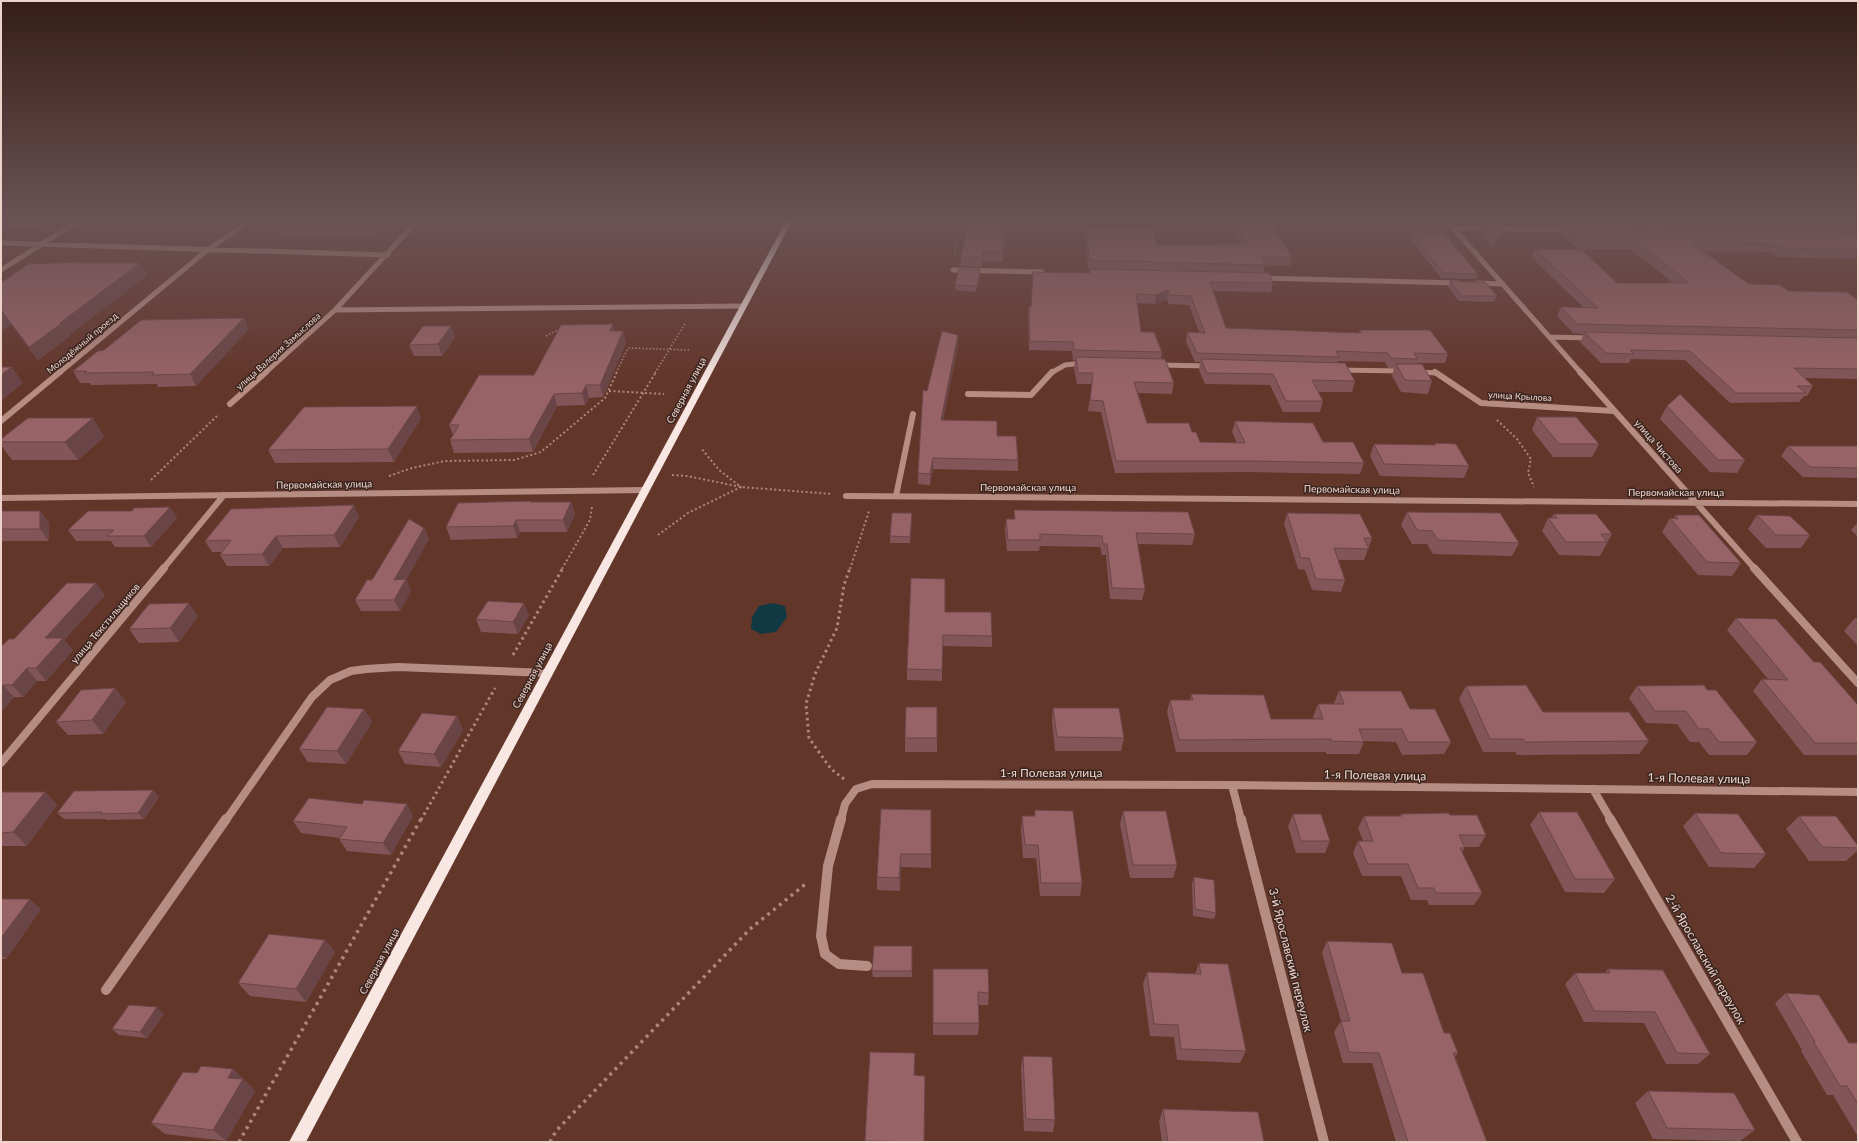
<svg xmlns="http://www.w3.org/2000/svg" width="1859" height="1143" viewBox="0 0 1859 1143" font-family="Lato,sans-serif">
	<rect width="100%" height="100%" fill="#63362a"/>
	<path fill="#113943" d="M773,603L785,606L787,617L776,632L761,634L751,629L752,617L759,606Z"/>
	<g fill="none" stroke-linecap="round" stroke-linejoin="round">
		<path stroke="#ab877d" stroke-width="1.5" stroke-dasharray="1.5 2" stroke-linecap="butt" d="M955,256L958,230L961,221
			M546,336L560,329
			M616,373L628,348L689,350
			M655,373L686,322"/>
		<path stroke="#ab877d" stroke-width="2" stroke-dasharray="2 2.5" stroke-linecap="butt" d="M609,391L664,394
			M1497,420L1517,439L1531,459L1528,473L1534,487
			M593,475L656,372
			M672,475L687,476L741,487L832,494
			M389,476L412,468L445,461L514,460L541,452L605,398L617,372
			M151,480L219,414
			M658,535L688,513L741,487L719,470L701,448
			M562,569L590,520L592,507
			M850,569L869,511"/>
		<path stroke="#ab877d" stroke-width="3" stroke-dasharray="2.5 3.5" stroke-linecap="butt" d="M513,655L563,568
			M844,779L831,769L809,738L806,704L815,674L837,628L844,585L850,568
			M421,820L495,688"/>
		<path stroke="#ab877d" stroke-width="3.5" stroke-dasharray="3 4.5" stroke-linecap="butt" d="M239,1142L421,819
			M550,1142L556,1131L750,929L808,882"/>
		<path stroke="#b68d82" stroke-width="5" d="M1447,221L1581,373
			M1453,228L1572,230
			M1,243L388,255
			M1,270L78,221
			M953,270L1042,272
			M1263,278L1458,283
			M1477,283L1502,284
			M335,310L744,306
			M1549,337L1590,338
			M1159,365L1209,366
			M1339,370L1403,371
			M1417,372L1437,373
			M59,373L206,251L250,221
			M265,373L335,310L417,221
			M1051,373L1065,365L1083,363"/>
		<path stroke="#b68d82" stroke-width="6" d="M1435,372L1481,403L1614,411
			M1580,372L1755,569
			M968,394L1031,395L1052,372
			M230,404L266,372
			M1,421L60,372
			M846,496L1858,504
			M896,496L913,414
			M1,498L646,490
			M163,569L224,495"/>
		<path stroke="#b68d82" stroke-width="8" d="M1754,568L1858,683
			M1,763L164,568
			M1232,785L1241,820
			M1593,789L1611,820
			M226,820L312,697L330,680L351,671L366,669L398,667L547,673
			M841,820L845,804L856,789L872,784L1232,785L1858,792"/>
		<path stroke="#b68d82" stroke-width="10" d="M841,819L828,866L821,936L825,954L839,964L867,966
			M1241,819L1324,1142
			M1610,819L1797,1142
			M106,990L226,819"/>
		<path fill="#f7e6e1" fill-rule="evenodd" d="M786,221H792L306,1142H289Z"/>
	</g>
	<path fill="#825558" d="M1,221H55L42,228H1Z
		M103,221H211L193,233L106,232L100,222Z
		M282,221H392L377,238L279,237L275,227Z
		M969,221H1033L1032,226H1007L1003,262L983,261L981,267L961,266V257Z
		M1229,221H1269V222L1292,257L1290,266H1265L1263,273L1273,283L1271,292L1213,291L1226,328L1359,333V330L1448,354L1445,363H1415V364L1432,381L1428,394L1401,392L1392,376L1394,368H1388L1385,362L1338,361L1337,363L1355,381L1352,392H1318L1323,401L1320,412H1283L1270,385L1205,384L1199,370L1200,362H1195L1186,342L1187,332H1199L1189,305L1169,304L1167,299L1155,304L1137,303L1141,332L1162,352L1161,359L1174,383L1172,394L1138,393L1147,423L1192,432L1200,442L1237,443L1232,432L1235,421L1323,442L1364,463L1360,474L1249,472L1115,473L1101,412L1088,411L1092,384H1077L1074,368L1075,360H1073L1072,351L1029,350L1028,316L1029,307H1031L1089,273L1090,269H1088L1086,236L1087,227L1156,245L1240,244Z
		M1468,221H1494L1493,225L1471,224Z
		M1545,221H1839L1846,225L1842,231H1851L1855,224L1858,222V259L1778,257L1771,252L1702,251L1749,284L1789,291L1858,300V379L1804,378L1813,386L1807,396H1804L1799,402L1730,403L1685,360L1631,359L1629,363H1601L1580,342L1584,334L1573,333L1557,316L1561,307L1584,308L1531,257L1535,249L1617,283H1673L1631,249H1578L1561,234L1564,226H1551Z
		M1481,227L1505,233L1503,238L1492,247L1479,233Z
		M1410,231L1478,274L1476,279L1441,278L1409,237Z
		M80,262L81,263H140L147,275L69,335L70,336L38,360L11,324L1,331V283Z
		M980,275L976,292L955,290V285Z
		M1450,281L1497,296L1494,302L1459,301L1448,287Z
		M244,318L249,329L196,386L158,387L157,384L91,385L90,383H80L73,371L104,350Z
		M451,326L455,337L442,356H414L409,345Z
		M615,331H623L626,343L603,397L589,398L585,405L557,406L533,452L454,453L450,440L453,435L449,425L534,375Z
		M958,345L943,420L997,436L1018,460V471L933,469L930,485L918,484V473L927,391Z
		M1667,406L1745,460L1737,473L1710,472L1660,419Z
		M1537,417L1599,444L1592,457H1553L1532,430Z
		M93,418L104,437L78,460H12L1,445V439Z
		M421,418L394,462L275,463L268,450Z
		M1435,443L1469,466L1464,478L1380,476L1370,456L1374,444L1434,445Z
		M1788,446H1858V478L1803,477L1781,456Z
		M531,502H571L575,514L567,532H520L517,538L451,540L446,527Z
		M170,507L177,518L151,547H115L111,541H76L68,530L132,511Z
		M1014,510L1195,534L1192,545L1138,544L1145,589L1142,600L1110,599L1106,555H1102L1100,547L1040,546L1039,551H1007L1005,530L1006,519H1014Z
		M1,511H40L49,523V541H3L1,543Z
		M1407,512L1519,543L1512,556L1433,554L1427,544H1412L1401,525Z
		M1287,513L1372,538L1364,560H1338L1345,580L1341,592L1312,590L1305,570L1298,569L1284,524Z
		M1554,514L1612,534L1600,556L1559,555L1542,531L1548,518H1551Z
		M1676,515L1741,563L1732,576L1698,575L1662,532L1670,518L1673,519Z
		M1757,515L1810,535L1801,548H1766L1748,529Z
		M359,517L340,547L283,548L269,566H227L220,555L222,552H212L205,541Z
		M912,520L910,543H890V536Z
		M1858,522V537L1851,530Z
		M424,528L429,539L406,580L411,591L400,611H361L355,600L372,580Z
		M105,595L64,640L73,650L46,681H37L23,697H14L1,712V647L14,639Z
		M945,612L992,636V647L942,646V681L907,680V669Z
		M529,615L518,634L481,632L476,619Z
		M198,616L179,642L139,643L129,629Z
		M1736,618L1814,662L1858,705V755H1804L1753,691L1762,679H1768L1727,630Z
		M1855,618H1858V646L1844,631Z
		M1466,686L1543,712L1649,741L1639,754L1517,755L1515,752H1483L1459,699Z
		M1637,686L1707,690L1757,742L1747,755H1709L1699,742H1690L1677,724L1646,723L1629,698Z
		M115,688L126,702L103,734L68,735L56,722Z
		M1339,691L1410,709L1451,742L1444,754L1402,755L1396,742L1364,741L1359,754H1326V752H1176L1167,712L1170,700H1190L1191,694L1271,719H1314L1313,717L1318,704H1334V703Z
		M937,707V752H905V738Z
		M1053,708L1124,738L1121,751H1055L1052,721Z
		M364,709L372,722L346,764L308,762L299,749Z
		M457,716L463,730L441,767L405,764L398,751Z
		M153,790L159,797L144,819L107,820L105,819H64L57,813Z
		M1,792H45L57,805L27,846H1Z
		M362,804H407L413,816L391,855L347,851L339,839L340,838L301,833L293,821Z
		M931,810V868L901,867L900,891L877,890V877Z
		M1035,810L1082,883L1080,896H1040L1036,858H1023L1021,830L1022,816H1034Z
		M1123,811L1177,865L1173,878H1130L1120,824Z
		M1539,812L1615,879L1604,893L1565,892L1530,825Z
		M1695,813L1766,854L1754,868L1709,867L1683,826Z
		M1293,814L1330,841L1325,853H1296L1288,826Z
		M1401,814L1450,815L1486,835L1479,847H1465V848L1462,852L1482,893L1474,905H1429L1427,900H1411L1401,876H1362L1353,853L1358,841H1363L1358,828L1364,816H1399Z
		M1799,816L1858,846V850L1846,861H1809L1786,829Z
		M1194,877L1216,913L1214,919L1193,916L1192,884Z
		M1,899L41,909L6,959H1Z
		M325,940L335,952L306,1002L250,996L238,983Z
		M1327,941L1402,973L1458,1053L1455,1056L1487,1142H1396L1372,1063H1343L1334,1032L1341,1021L1322,953Z
		M912,946V977H873L872,971Z
		M1199,963L1246,1051L1240,1063L1177,1060L1174,1037L1150,1036L1143,984L1147,972L1195,974Z
		M933,969L989,993L988,1005H978L979,1023L978,1035H933Z
		M1608,969L1710,1054L1698,1064H1666L1644,1023L1584,1022L1565,984L1575,973H1605Z
		M1786,993L1849,1043H1858V1137L1833,1095H1827L1801,1051L1802,1050L1775,1003Z
		M164,1014L147,1038L119,1035L112,1029Z
		M1023,1056L1055,1120L1053,1132L1024,1131L1021,1068Z
		M915,1064V1075L924,1142H865V1141Z
		M233,1069L255,1091L226,1141L165,1134L151,1123L197,1073Z
		M1648,1091L1755,1130L1740,1141L1653,1139L1635,1103Z
		M1163,1109L1264,1142H1162L1159,1121Z"/>
	<path fill="#6a4547" d="M38,221H55L42,228Z
		M193,221H211L193,233L189,224Z
		M379,221H392L377,238L373,227Z
		M1008,221L1007,226L1003,262V252Z
		M1505,233L1503,238L1492,247L1494,242Z
		M983,251V261L981,267L982,257Z
		M140,263L147,275L69,335L70,336L38,360L29,347L60,323Z
		M980,269V275L976,292L977,286Z
		M1168,290L1167,299L1155,304L1156,295Z
		M2,311L11,324L1,331V312Z
		M244,318L249,329L196,386L190,374Z
		M613,324L616,336L610,331Z
		M451,326L455,337L442,356L438,344Z
		M623,331L626,343L603,397L600,385Z
		M958,335V345L941,430V420Z
		M12,367L23,383L1,401V375Z
		M586,385L589,398L585,405L582,393Z
		M554,394L557,406L533,452L529,439Z
		M417,406L421,418L394,462L388,449Z
		M93,418L104,437L78,460L65,442Z
		M933,458V469L930,485V474Z
		M571,502L575,514L567,532L563,520Z
		M354,505L359,517L340,547L334,535Z
		M170,507L177,518L151,547L144,536Z
		M40,511L49,523V541L40,529Z
		M912,513V520L910,543V537Z
		M516,520L520,532L517,538L513,526Z
		M424,528L429,539L406,580L411,591L400,611L394,600V580Z
		M276,536L283,548L269,566L262,554Z
		M96,583L105,595L64,640L73,650L46,681L36,668L45,638Z
		M189,603L198,616L179,642L170,628Z
		M524,603L529,615L518,634L513,622Z
		M27,668L37,681L23,697L12,685Z
		M3,685L14,697L1,712V687Z
		M115,688L126,702L103,734L92,720Z
		M364,709L372,722L346,764L337,751Z
		M457,716L463,730L441,767L434,754Z
		M153,790L159,797L144,819L138,813Z
		M45,792L57,805L27,846L13,832Z
		M407,804L413,816L391,855L383,843Z
		M901,854V867L900,891L899,878Z
		M30,899L41,909L6,959L1,955V938Z
		M325,940L335,952L306,1002L296,989Z
		M157,1007L164,1014L147,1038L140,1032Z
		M915,1053V1064L914,1086V1075Z
		M233,1069L255,1091L226,1141L213,1130L228,1078Z"/>
	<path fill="#976366" stroke="#6a4547" d="M103,221H193L189,224L100,222Z
		M282,221H379L373,227H275Z
		M969,221H1007L1003,252L983,251L982,257H961Z
		M1235,221H1267V222H1271L1292,257H1262L1265,265L1089,260L1087,227L1154,229L1156,245L1246,244Z
		M1626,221H1839L1846,225Z
		M1564,226L1858,232V250L1783,248L1776,244L1690,242L1749,284L1779,285L1789,291L1847,292L1858,300V330L1577,324L1561,307L1598,308L1535,249H1581L1617,283H1689L1635,240L1581,241Z
		M1481,227L1501,228L1505,233L1494,242Z
		M1410,231L1444,233L1478,274L1443,273Z
		M80,262L79,263H140L60,323H62L29,347L2,311L1,312V283L28,264Z
		M959,269H980L977,286L955,285Z
		M1090,269L1269,273L1273,283L1210,282L1226,328L1361,333L1359,330H1430L1448,354L1414,353L1417,359L1391,358L1388,353L1336,351L1339,357L1197,353L1187,332L1205,333L1191,296L1170,295L1168,290L1156,295L1136,294L1141,332H1154L1162,352L1074,350L1073,342L1030,341L1029,307H1031L1033,272L1090,273Z
		M1450,281L1485,282L1497,296H1461Z
		M244,318L190,374L152,375L154,372L84,373L87,371H73L98,351L104,350L141,320Z
		M613,324L610,331H623L600,385H586L582,393L554,394L529,439L450,440L459,425H449L479,375H534L561,325Z
		M423,326H451L438,344L409,345Z
		M942,331L958,335L941,420L997,421V436H1016L1018,460L933,458L930,474L918,473L923,390L927,391Z
		M1584,332L1858,338V369L1794,368L1813,386H1797L1806,393H1736L1690,351L1630,350L1634,354L1606,353Z
		M1076,357L1165,359L1174,383L1134,382L1147,423H1189L1192,432H1196L1200,442L1245,443L1235,421L1313,423L1323,442H1353L1364,463L1252,461H1116L1103,401L1090,400L1093,373H1078Z
		M1201,359L1345,363L1355,381L1312,380L1323,401H1286L1273,374L1207,373Z
		M1396,364H1422L1432,381L1405,380Z
		M1,367H12L1,375Z
		M1680,394L1745,460H1718L1667,406Z
		M417,406L388,449L268,450L304,407Z
		M1537,417H1576L1599,444H1559Z
		M28,418H93L65,442H1V439Z
		M1435,443L1456,444L1469,466L1384,464L1374,444L1436,445Z
		M1788,446H1858V468L1810,467Z
		M530,501V502H571L563,520H516L513,526L446,527L458,503Z
		M354,505L334,535L276,536L262,554L220,555L231,540L205,541L231,509Z
		M170,507L144,536H107L114,530H68L88,511H132L134,508Z
		M1014,510L1188,512L1195,534L1136,533L1145,589L1112,588L1107,544H1103L1102,536L1040,534V540H1008L1006,519H1015Z
		M1,511H40V529H1Z
		M1407,512L1500,513L1519,543L1438,540L1432,531L1417,530Z
		M892,513H912L910,537L890,536Z
		M1287,513L1360,514L1372,538H1364L1369,549L1334,548L1345,580L1316,579L1309,558H1301Z
		M1554,514H1596L1612,534H1601L1607,542H1566L1548,518H1557Z
		M1676,515H1699L1741,563L1707,562L1670,518L1678,519Z
		M1757,515L1790,516L1810,535H1776Z
		M409,519L424,528L394,580L406,579L394,600H355L367,580H372Z
		M911,578L945,579V612H991L992,636L943,635L942,670L907,669Z
		M67,583H96L45,638H63L36,668H27L12,685H3L1,687V647L9,639H14Z
		M488,601L524,603L513,622L476,619Z
		M189,603L170,628L129,629L149,604Z
		M1736,618L1776,619L1814,662H1820L1858,705V743H1815L1762,679L1788,680Z
		M1526,685L1543,712H1629L1649,741L1525,742L1523,739H1490L1466,686Z
		M1704,685L1707,690H1716L1757,742H1719L1709,729H1699L1686,711H1655L1637,686Z
		M115,688L92,720L56,722L81,690Z
		M1339,691H1401L1410,709H1435L1451,742H1408L1402,729H1359L1364,742L1331,741V739L1179,740L1170,700H1193L1191,694L1264,695L1271,719H1323L1318,704H1344Z
		M327,707L364,709L337,751L299,749Z
		M906,707H937V738H905Z
		M1053,708H1119L1124,738L1057,737Z
		M422,713L457,716L434,754L398,751Z
		M153,790L138,813L100,814L102,812L57,813L74,791Z
		M1,792H45L13,832L1,833Z
		M309,798L362,804L364,800L407,804L383,843L339,839L347,827L293,821Z
		M881,809L931,810V854H901L899,878L877,877Z
		M1035,810L1073,811L1082,883H1041L1038,845H1025L1022,816H1035Z
		M1123,811H1166L1177,865H1133Z
		M1539,812H1577L1615,879H1575Z
		M1449,813L1450,815H1477L1486,835H1459L1465,848H1460L1482,893H1436L1434,888H1418L1408,864H1368L1358,841H1373L1364,816H1402L1401,814Z
		M1695,813L1738,814L1766,854L1721,853Z
		M1293,814H1321L1330,841H1301Z
		M1799,816H1836L1858,846V848L1822,847Z
		M1194,877L1214,880L1216,913L1195,909Z
		M1,899H30L1,938Z
		M269,934L325,940L296,989L238,983Z
		M1327,941L1392,943L1402,973H1423L1444,1033H1450L1458,1053H1453L1487,1142H1408L1379,1053L1349,1052L1341,1021H1350Z
		M874,946H912V971H872Z
		M1199,963L1228,964L1246,1051L1181,1049L1178,1025L1154,1024L1147,972L1201,974Z
		M933,969H988L989,993L978,992L979,1023H933Z
		M1608,969L1663,970L1710,1054L1677,1053L1655,1012L1594,1011L1575,973H1610Z
		M1786,993L1819,995L1849,1043H1858V1104L1847,1086H1840L1813,1041L1815,1042Z
		M129,1005L157,1007L140,1032L112,1029Z
		M870,1052L915,1053L914,1075L925,1076L924,1142L865,1141Z
		M1023,1056L1052,1057L1055,1120L1026,1119Z
		M201,1066L233,1069L228,1078L243,1079L213,1130L151,1123L183,1072L197,1073Z
		M1648,1091L1734,1093L1755,1130L1667,1128Z
		M1163,1109L1258,1112L1264,1142H1168Z"/>
	<linearGradient id="sky" x2="0" y2="1"><stop stop-color="#361e17"/><stop offset="0.58" stop-color="#6b5255"/><stop offset="1" stop-color="#6b5255" stop-opacity="0"/></linearGradient>
	<rect width="1859" height="381" fill="url(#sky)"/>
	<g text-anchor="middle" dominant-baseline="central" stroke-width="3" stroke-linejoin="round" paint-order="stroke">
		<g font-size="9" fill="#efd3cb" stroke="#39251f">
			<text transform="translate(82 343) rotate(-40)">Молодёжный проезд</text>
			<text transform="translate(278 351) rotate(-42)">улица Валерия Замыслова</text>
			<text transform="translate(1520 396) rotate(3)">улица Крылова</text>
		</g>
		<g font-size="10" fill="#efd3cb" stroke="#39251f">
			<text transform="translate(686 390) rotate(-62)">Северная улица</text>
			<text transform="translate(1659 446) rotate(49)">улица Чистова</text>
			<text transform="translate(324 484) rotate(-1)">Первомайская улица</text>
			<text x="1028" y="487">Первомайская улица</text>
			<text transform="translate(1352 489) rotate(1)">Первомайская улица</text>
			<text x="1676" y="492">Первомайская улица</text>
			<text transform="translate(105 623) rotate(-50)">улица Текстильщиков</text>
			<text transform="translate(532 675) rotate(-62)">Северная улица</text>
			<text transform="translate(379 961) rotate(-62)">Северная улица</text>
		</g>
		<g font-size="12" fill="#efd3cb" stroke="#39251f">
			<text x="1051" y="772">1-я Полевая улица</text>
			<text transform="translate(1375 775) rotate(1)">1-я Полевая улица</text>
			<text transform="translate(1699 778) rotate(1)">1-я Полевая улица</text>
			<text transform="translate(1706 959) rotate(60)">2-й Ярославский переулок</text>
			<text transform="translate(1291 960) rotate(76)">3-й Ярославский переулок</text>
		</g>
	</g>
	<rect width="1859" height="1143" fill="none" stroke="#efd3cb" stroke-width="4"/>
</svg>
